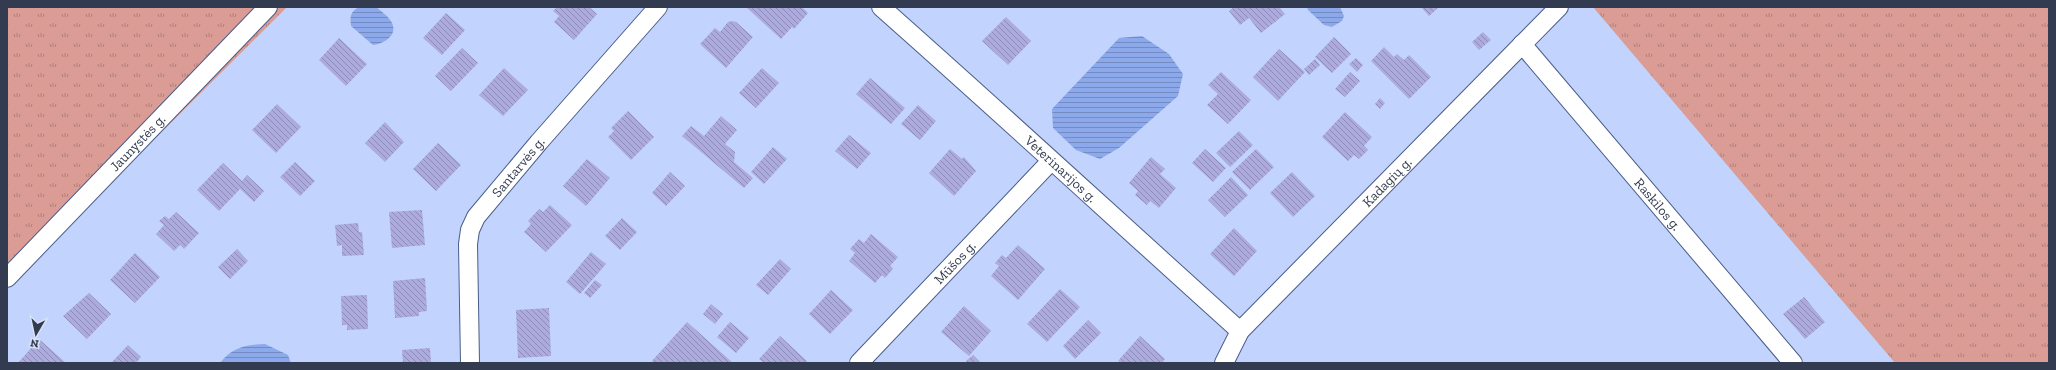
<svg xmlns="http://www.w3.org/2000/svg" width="2056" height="370" viewBox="0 0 2056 370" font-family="'Zilla Slab',serif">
	<defs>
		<pattern id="grass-tufts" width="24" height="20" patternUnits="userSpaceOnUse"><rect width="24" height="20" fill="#da9c95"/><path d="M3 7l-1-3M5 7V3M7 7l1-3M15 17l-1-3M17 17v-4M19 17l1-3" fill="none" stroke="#b1807c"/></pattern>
		<pattern id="water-rules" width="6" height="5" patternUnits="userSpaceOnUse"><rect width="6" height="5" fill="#8ca9eb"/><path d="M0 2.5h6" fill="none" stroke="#738bc1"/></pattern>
		<pattern id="building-back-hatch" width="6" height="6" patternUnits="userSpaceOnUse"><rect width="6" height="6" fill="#acaadf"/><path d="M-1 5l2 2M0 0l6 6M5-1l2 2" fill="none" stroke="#8d8cb7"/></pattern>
	</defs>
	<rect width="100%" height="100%" fill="#c2d4fd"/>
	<path fill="url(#grass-tufts)" d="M7,7H287L7,286Z
		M1593,7H2049V363H1895Z"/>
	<path fill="url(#water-rules)" d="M359,7H376C381,11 389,17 392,23C398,36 383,44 373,45L351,26C350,17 350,12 359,7Z
		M1307,7H1340L1344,16L1342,21L1332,27L1324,25L1308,10Z
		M1142,36L1169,54L1183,74L1178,96L1119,148L1100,159L1076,150L1053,128L1052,109L1119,38Z
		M265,344L288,355L291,363H220C233,347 245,345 265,344Z"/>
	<path fill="url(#building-back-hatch)" d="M557,7H589L597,14L574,40L554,22L559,16L553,11Z
		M746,7H802L808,13L794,29L792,27L781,39Z
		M1234,7H1279L1285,14L1261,33L1249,18L1240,25L1229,11Z
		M1421,7H1439L1429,16Z
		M446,13L465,30L442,55L423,38Z
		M1006,17L1031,41L1008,65L982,41Z
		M732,21L736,22L753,37L726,68L700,44L715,28L720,32L728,22Z
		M1483,32L1491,40L1479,50L1472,42Z
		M1334,37L1351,54L1332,73L1315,57Z
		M339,38L367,64L346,86L319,60Z
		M1384,47L1394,57L1397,54L1404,60L1409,55L1431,77L1409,99L1371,61Z
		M462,48L478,63L451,91L435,76Z
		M1279,49L1305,72L1278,101L1253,77Z
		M1356,58L1363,65L1357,72L1349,64Z
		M1315,59L1320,65L1309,75L1304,69Z
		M504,68L528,90L503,116L479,95Z
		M762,68L779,83L756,108L739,93Z
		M1221,72L1251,100L1228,124L1207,105L1218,94L1208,85Z
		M1350,72L1360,81L1345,97L1335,89Z
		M870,78L905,108L891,124L856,94Z
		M1380,98L1385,103L1380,109L1375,104Z
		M277,104L301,127L276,153L252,130Z
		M918,105L936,121L920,140L901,124Z
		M628,111L654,137L631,160L608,137L614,131L611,128Z
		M1345,112L1372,137L1364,146L1368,150L1359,159L1354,155L1348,161L1322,137Z
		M721,116L737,130L725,144L735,152L734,162L753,178L744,188L682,136L691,126L704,136Z
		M385,122L404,142L385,162L365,143Z
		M1239,131L1253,145L1230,167L1216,153Z
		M849,135L871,153L857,169L835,151Z
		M438,143L461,165L436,191L413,169Z
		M773,147L787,159L764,184L751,172Z
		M950,149L962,159L964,157L976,171L954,196L929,173Z
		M1205,149L1226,168L1213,182L1192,163Z
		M1256,149L1274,167L1250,190L1232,172Z
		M1151,157L1165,169L1160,174L1176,188L1159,208L1150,201L1147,205L1135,195L1138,191L1129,183Z
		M587,159L610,178L586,206L563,186Z
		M295,162L315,181L300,196L280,177Z
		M223,163L242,181L247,175L264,191L254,202L240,189L219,211L197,190Z
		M670,172L685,186L666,206L652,193Z
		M1292,172L1315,196L1293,217L1270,193Z
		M1231,177L1248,195L1225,217L1208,200Z
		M550,205L572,225L546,252L524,232L531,224L528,221L539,209L543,212Z
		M422,210L425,245L392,248L389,212Z
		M176,212L199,233L184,249L180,245L174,251L156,234L164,225L159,221L165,216L169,219Z
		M622,218L637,232L620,250L605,236Z
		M358,223L359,232H362L364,255L342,256V245L337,246L335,225Z
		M1234,228L1257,251L1234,276L1210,254Z
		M871,234L898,257L890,266L893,269L885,278L882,275L875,283L849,261L855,253L850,249L859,239L864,243Z
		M1018,245L1045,269L1018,300L991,276L999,266L995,263L1002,255L1006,258Z
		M237,249L248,261L230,279L218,267Z
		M591,252L606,264L580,294L566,282Z
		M135,253L160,277L135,303L110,280Z
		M780,259L791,269L768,295L756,285Z
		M425,278L427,311L419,312V316L395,318L393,281Z
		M595,280L602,285L590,298L584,293Z
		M1060,289L1080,307L1047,342L1027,324Z
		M831,290L853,310L830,334L809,314Z
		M89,293L111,314L87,339L63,316Z
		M367,295L368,329L347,330V325H342L341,296Z
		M1804,297L1825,322L1805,339L1783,314Z
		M711,304L723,314L715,324L703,314Z
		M964,306L991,331L969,356L941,332Z
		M549,308L551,356L518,358L516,310Z
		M1088,320L1101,333L1075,359L1063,346Z
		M687,322L733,363H654L652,361Z
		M730,322L749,338L736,353L717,337Z
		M780,336L807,361L805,363H764L759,359Z
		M1140,336L1165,359L1162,363H1121L1118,361Z
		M39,339L66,363H18Z
		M128,345L141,357L136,363H111Z
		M430,348L431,363H403L402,350Z
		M973,355L981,363H968L966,361Z"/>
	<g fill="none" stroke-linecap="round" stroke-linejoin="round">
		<g stroke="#4b5d89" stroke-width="20">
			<g id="street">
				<path id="s1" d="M881,7C1002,114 1120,223 1240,331"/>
				<path id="s2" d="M1522,44L1793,363"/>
				<path id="s3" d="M7,278L268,7"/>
				<path id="s4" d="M470,363L468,244L470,230L476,217L539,142L658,7"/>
				<path id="s5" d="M859,363L1051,161"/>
				<path id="s6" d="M1224,363L1240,331L1559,7"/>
			</g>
		</g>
		<use href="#street" stroke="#fff" stroke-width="18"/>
	</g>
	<g text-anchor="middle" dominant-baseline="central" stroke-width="4" stroke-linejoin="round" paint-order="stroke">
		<g font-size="14" fill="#323b4f" stroke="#d8e1f6">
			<text stroke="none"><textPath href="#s3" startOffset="188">Jaunystės g.</textPath></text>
			<text stroke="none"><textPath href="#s4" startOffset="213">Santarvės g.</textPath></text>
			<text stroke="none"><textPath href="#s1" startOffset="242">Veterinarijos g.</textPath></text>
			<text stroke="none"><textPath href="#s6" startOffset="245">Kadagių g.</textPath></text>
			<text stroke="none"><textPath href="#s2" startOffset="210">Raskilos g.</textPath></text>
			<text stroke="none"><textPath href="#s5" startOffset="139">Mūšos g.</textPath></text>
		</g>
	</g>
	<rect width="2056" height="370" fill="none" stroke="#323b4f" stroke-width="16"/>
	<g transform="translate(36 334) rotate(189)" stroke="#d8e1f6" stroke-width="3" paint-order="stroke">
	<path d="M0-3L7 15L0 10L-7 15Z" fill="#323b4f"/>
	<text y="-6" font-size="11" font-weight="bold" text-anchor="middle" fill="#323b4f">N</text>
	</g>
</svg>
